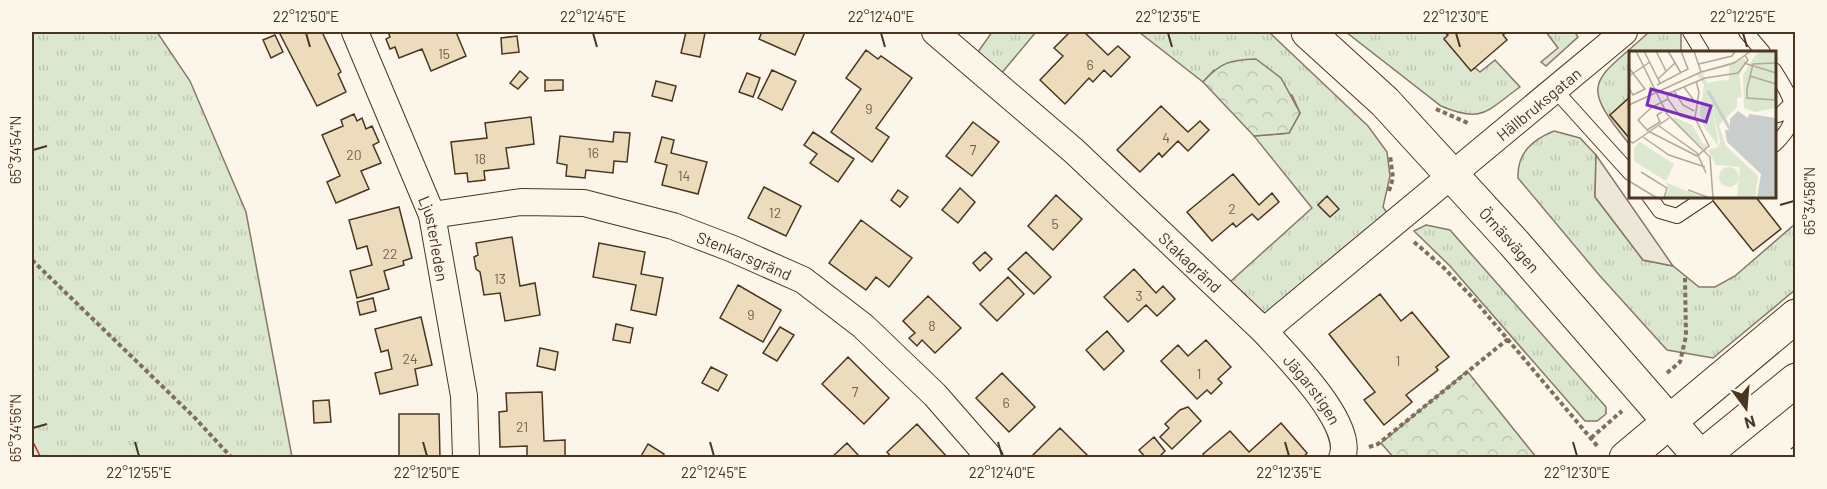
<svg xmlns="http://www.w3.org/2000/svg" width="1827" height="489" viewBox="0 0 1827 489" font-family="Barlow,sans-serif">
	<defs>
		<pattern id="grass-tufts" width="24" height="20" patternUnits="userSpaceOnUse" patternTransform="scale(1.5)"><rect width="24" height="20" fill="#dce7d0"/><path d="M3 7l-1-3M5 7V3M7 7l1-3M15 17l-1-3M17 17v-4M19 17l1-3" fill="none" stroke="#bec7b2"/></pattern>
		<pattern id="forest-crowns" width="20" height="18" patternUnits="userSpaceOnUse" patternTransform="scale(1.5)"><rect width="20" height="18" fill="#dce7d0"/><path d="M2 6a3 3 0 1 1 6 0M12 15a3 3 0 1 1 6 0" fill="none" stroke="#bec7b2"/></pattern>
	</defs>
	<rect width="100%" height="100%" fill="#fbf6e9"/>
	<path fill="url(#grass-tufts)" stroke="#887966" stroke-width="1.5" d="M32,32H157L190,81L246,212L292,457H32Z
		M992,32H1036L995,81L971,62Z
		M1139,32H1269L1368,126L1387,152L1390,176L1383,207L1394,223L1265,332L1220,291L1312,208L1254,136L1289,133L1300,113L1292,95L1214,70L1203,82Z
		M1346,32H1445L1471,70L1475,68L1480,72L1495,60L1520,87C1486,111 1483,124 1441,106Z
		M1546,32H1575L1578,37L1546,66L1541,62L1558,48Z
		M1649,32H1681V52H1630V97L1610,115L1630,139V145C1576,80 1595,82 1649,32Z
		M1554,131L1580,138L1596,155L1595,197L1643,260L1673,266L1699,287H1715L1735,276L1795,224V290L1713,358L1667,350L1600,276L1518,178C1517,153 1532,140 1554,131Z
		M1426,225L1450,230L1606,407V414L1597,421H1585L1450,266L1414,231Z"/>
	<path fill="url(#forest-crowns)" stroke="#887966" stroke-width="1.5" d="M1256,59L1281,78L1300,113L1289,133L1254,136L1203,82C1221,62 1230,60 1256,59Z
		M1467,371L1536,457H1393L1381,443Z"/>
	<path fill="#ede7d9" stroke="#887966" stroke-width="1.5" d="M1596,155L1673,266L1643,260L1595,197Z"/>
	<path fill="#ecdcbc" stroke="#4a3520" stroke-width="1.5" d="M279,32H322L341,72L338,74L346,92L317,106Z
		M388,32H456L466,56L431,71L422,49L399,58L395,47L390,49L386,39L390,37Z
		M686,32L705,33L700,57L681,53Z
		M762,32H805L795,55L759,39Z
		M1070,32H1084L1108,55L1118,46L1130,57L1111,77L1104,70L1093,82L1089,78L1065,104L1040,80L1063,56L1054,48Z
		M1445,32H1507L1503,35L1507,40L1471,71L1444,39L1448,35Z
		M275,35L283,52L271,58L263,40Z
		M517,36L519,52L502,54L501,38Z
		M866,50L878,59L881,56L912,78L876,128L889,137L872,162L831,132L861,89L846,78Z
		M772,70L796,81L782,110L758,98Z
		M520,71L528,78L518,89L510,83Z
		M747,73L760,78L753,97L739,92Z
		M545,80H563V90L545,91Z
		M656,81L676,86L672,101L652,96Z
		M1630,97V139L1610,115Z
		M1161,106L1188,132L1200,121L1209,130L1188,151L1178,141L1162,157L1159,153L1140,172L1117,150Z
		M354,114L357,121L362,118L366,129L372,126L379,142L373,145L381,163L361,171L369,189L336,203L327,182L340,176L322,135L343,126L341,120Z
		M531,117L534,144L506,148L509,168L484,171L485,180L468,182L467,173L455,174L451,142L487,138L485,123Z
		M973,122L999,142L972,176L946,156Z
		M614,132L630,133L627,162L614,161L613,173L586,170L585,178L566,176L567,165L557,163L560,136L613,142Z
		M813,132L854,159L838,182L810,163L817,154L804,145Z
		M662,137L674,140L671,153L707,162L698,194L662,185L667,165L655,162Z
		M1233,174L1259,205L1272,193L1279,202L1258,220L1252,214L1236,227L1233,223L1212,241L1187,212Z
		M764,187L801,206L786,236L748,218Z
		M960,188L975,202L958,223L942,210Z
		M898,190L908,197L900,207L891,200Z
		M1056,195L1082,219L1053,250L1028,226Z
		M1327,196L1339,209L1330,217L1318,205Z
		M1709,196H1755L1781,229L1753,251Z
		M399,207L412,258L403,261L404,265L384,271L389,289L357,298L350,271L372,265L367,246L357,249L349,220Z
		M861,220L912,258L889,287L876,277L866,290L829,263Z
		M512,237L520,286L535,283L540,315L505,321L500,293L484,295L480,272L476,269L474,257L478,255L476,243Z
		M599,243L645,252L641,274L663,278L656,315L631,310L636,285L593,277Z
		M985,252L992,259L980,271L973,263Z
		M1026,252L1051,277L1034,294L1008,269Z
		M1134,269L1156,293L1163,286L1175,299L1157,316L1146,305L1128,322L1104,297Z
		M1008,277L1024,294L997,321L980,304Z
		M738,285L781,310L763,342L720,318Z
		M1380,294L1401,321L1412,312L1449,357L1436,367L1438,370L1406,395L1412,402L1384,425L1364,400L1375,392L1329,334Z
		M928,296L961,328L935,353L922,340L917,346L909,338L915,333L903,321Z
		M373,298L376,311L360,315L357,302Z
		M421,317L432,365L415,369L418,385L380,394L375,373L392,369L388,350L381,352L375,329Z
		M616,324L633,328L630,343L613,340Z
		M780,327L794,335L777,361L763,353Z
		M1107,331L1124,351L1104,370L1086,350Z
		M1206,340L1231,367L1218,379L1222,383L1211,394L1207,390L1197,399L1161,361L1178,345L1188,356Z
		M540,348L558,352L555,370L537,366Z
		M848,357L889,398L864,424L822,384Z
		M711,367L727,375L718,391L702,383Z
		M1002,373L1035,407L1009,432L976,398Z
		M542,392L544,441L565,440V458H527V446L500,447L499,412L507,411L506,393Z
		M329,400L331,422L314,423L313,401Z
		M1188,407L1201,421L1172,449L1160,437L1169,428L1165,424L1180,410Z
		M399,414H439L440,458H399Z
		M1281,423L1307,453L1303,458H1207L1203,454L1230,431L1249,452Z
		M917,424L948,458H892L887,452Z
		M1060,428L1088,456L1087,458H1036L1033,455Z
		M1154,437L1165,451L1158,458H1146L1139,450Z
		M847,443L859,456L831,458Z
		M648,444L664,454L662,458H640Z"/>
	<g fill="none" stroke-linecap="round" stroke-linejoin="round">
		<g stroke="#4a3520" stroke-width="16">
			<path id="service" d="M1690,32L1702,52
				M1746,32L1763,52
				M1774,70C1792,99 1805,117 1774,145
				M1556,91L1630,173
				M1774,116L1781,114L1793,102
				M1649,196L1660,211L1677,216L1707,196"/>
		</g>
		<g stroke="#4a3520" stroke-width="28">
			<g id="minor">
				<path id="s1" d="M355,32L432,215L464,396L466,458"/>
				<path id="s2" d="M935,32L1074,151L1264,331L1624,32"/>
				<path id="s3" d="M432,215L521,202L584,203L673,226L733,249L803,280L863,326L935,395L990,458"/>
				<path id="s4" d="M1264,331C1286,356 1356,424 1342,458"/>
			</g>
		</g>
		<g stroke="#4a3520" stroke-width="35">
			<g id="tertiary">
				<path id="s5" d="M1308,32L1385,102L1514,243L1701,458"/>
			</g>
		</g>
		<g stroke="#4a3520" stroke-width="35">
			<path id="secondary" d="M1626,458L1796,316
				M1700,458L1796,380"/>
		</g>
		<path stroke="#7f6f5c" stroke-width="4" stroke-dasharray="4.5 3" stroke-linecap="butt" d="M1436,109L1470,124
			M1389,191L1393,178L1390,155
			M1414,242L1442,266L1472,297L1599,448
			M32,260L195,418L232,458
			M1667,373L1680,362L1686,336L1685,278
			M1591,438L1622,411
			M1369,447L1378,444L1508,339"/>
		<use href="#service" stroke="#fbf6e9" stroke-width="14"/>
		<use href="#minor" stroke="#fbf6e9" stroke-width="26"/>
		<use href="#tertiary" stroke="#fbf6e9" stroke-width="33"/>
		<use href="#secondary" stroke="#fbf6e9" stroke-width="33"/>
		<path stroke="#4a3520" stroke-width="1.5" stroke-dasharray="8 3" stroke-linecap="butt" d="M1791,449L1796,445"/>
		<path stroke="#c62828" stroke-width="1.5" stroke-dasharray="21 4.5 3 4.5" stroke-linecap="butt" d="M32,440L41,458"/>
	</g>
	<path fill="none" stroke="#4a3520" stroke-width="2" d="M306,33L310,47M593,33L597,47M881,33L885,47M1168,33L1172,47M1456,33L1460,47M1743,33L1747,47M33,150L47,146M1780,205L1794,201M33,428L47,424M135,442L139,456M423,442L427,456M710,442L714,456M998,442L1002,456M1285,442L1289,456M1573,442L1577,456"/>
	<g text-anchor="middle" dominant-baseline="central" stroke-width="4.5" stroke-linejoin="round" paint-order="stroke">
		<g font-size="14" fill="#725f47">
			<text x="444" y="53">15</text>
			<text x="1090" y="64">6</text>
			<text x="869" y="108">9</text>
			<text x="1166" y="137">4</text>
			<text x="973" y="149">7</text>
			<text x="593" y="152">16</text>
			<text x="354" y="154">20</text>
			<text x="480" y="158">18</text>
			<text x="684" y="175">14</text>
			<text x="1232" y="208">2</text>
			<text x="775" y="212">12</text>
			<text x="1055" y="223">5</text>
			<text x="390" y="253">22</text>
			<text x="500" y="278">13</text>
			<text x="1139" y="295">3</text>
			<text x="751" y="314">9</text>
			<text x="932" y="325">8</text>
			<text x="410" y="358">24</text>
			<text x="1398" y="360">1</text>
			<text x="1199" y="373">1</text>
			<text x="855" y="391">7</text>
			<text x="1006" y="402">6</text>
			<text x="522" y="426">21</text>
		</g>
		<g font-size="16" fill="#4a3520" stroke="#fbf6e9">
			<text stroke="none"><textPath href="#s2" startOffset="801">Hällbruksgatan</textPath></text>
			<text stroke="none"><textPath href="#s1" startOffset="222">Ljusterleden</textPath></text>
			<text stroke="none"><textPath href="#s5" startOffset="290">Örnäsvägen</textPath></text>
			<text stroke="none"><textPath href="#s3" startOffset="322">Stenkarsgränd</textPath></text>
			<text stroke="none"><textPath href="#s2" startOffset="344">Stakagränd</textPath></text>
			<text stroke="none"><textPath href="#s4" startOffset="76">Jägarstigen</textPath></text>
		</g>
	</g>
	<g transform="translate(1629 51)">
		<rect width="147" height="147" fill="#fbf6e9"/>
		<path d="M115,7L117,10L107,31H100V15L74,22L78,32L94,29L95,39L81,43L90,96L75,76L71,62L75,34L67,23Z" fill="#dce7d0"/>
		<path d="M132,0H147V11H128L125,6ZM106,23H110L113,46L108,47V56L90,74L97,95L129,125L126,147H108L111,116L87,114L79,99L90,96L91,91L80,43L95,39L94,29L106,31ZM45,66L63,74L75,94L79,91L76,99L42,68ZM36,131L65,143L78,147H36L40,137Z" fill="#dce7d0"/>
		<path d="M125,6L128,11H147V57L126,61L115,57L114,24Z" fill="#dce7d0"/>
		<path d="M11,91L45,113L37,130L5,110V97Z" fill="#dce7d0"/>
		<path d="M90 126a10 10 0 1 1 20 0a10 10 0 1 1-20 0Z" fill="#dce7d0"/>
		<path d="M109,60L119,67L120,63L147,67V147H128L132,123L98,91L96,79H101V68Z" fill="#c9cecd"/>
		<path fill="none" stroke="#c9cecd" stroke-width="3" d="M79,40L101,78"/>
		<path fill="none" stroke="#b4a999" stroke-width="1.5" d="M7,0L38,63L81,106L84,147M15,0L31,32M27,0L37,20M39,0L52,22M65,0L72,21M115,12L147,22M147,12L124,13L118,38V47L147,49M70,13L103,5L106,0M0,17L16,38L4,44L0,37M0,25L21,11M121,25L147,33M29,28L46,12M28,34L59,18L52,0M55,36L66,51M45,40L54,54L65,60M39,48L38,43L76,27L109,22L119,9L116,4M146,49L147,23M0,54L72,21L105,12L122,0M30,75L68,102L77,122M18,79L31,71L28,64L33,61M20,81L9,69L23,56L39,48L51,65L67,69M21,81L68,105L80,95L66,67L70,41L67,30M14,86L40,104L76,116M0,90L4,92L40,67M12,121L38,137L35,147M0,130L28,147M59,139L81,147"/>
		<path fill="#7b2cbf" fill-opacity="0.15" stroke="#7b2cbf" stroke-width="3" d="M22,38L82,55L77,71L18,54Z"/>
		<rect width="147" height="147" fill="none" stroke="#4a3520" stroke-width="3"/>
	</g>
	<rect width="1827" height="489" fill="none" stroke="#fbf6e9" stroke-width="66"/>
	<g transform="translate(1746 408) rotate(164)" stroke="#fbf6e9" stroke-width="4.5" paint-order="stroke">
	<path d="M0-4.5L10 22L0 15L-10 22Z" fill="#4a3520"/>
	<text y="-9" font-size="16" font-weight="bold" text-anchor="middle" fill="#4a3520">N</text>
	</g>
	<rect x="33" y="33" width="1761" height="423" fill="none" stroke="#4a3520" stroke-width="2"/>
	<g font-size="15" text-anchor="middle" fill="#4a3520">
		<text x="306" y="22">22°12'50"E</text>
		<text x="593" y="22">22°12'45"E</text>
		<text x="881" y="22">22°12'40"E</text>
		<text x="1168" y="22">22°12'35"E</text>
		<text x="1456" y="22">22°12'30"E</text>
		<text x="1743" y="22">22°12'25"E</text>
		<text transform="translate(16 150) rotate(-90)" y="5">65°34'54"N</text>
		<text transform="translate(1810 201) rotate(-90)" y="5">65°34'58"N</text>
		<text transform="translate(16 428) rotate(-90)" y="5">65°34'56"N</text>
		<text x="139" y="478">22°12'55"E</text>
		<text x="427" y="478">22°12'50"E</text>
		<text x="714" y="478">22°12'45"E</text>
		<text x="1002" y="478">22°12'40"E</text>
		<text x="1289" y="478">22°12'35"E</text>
		<text x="1577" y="478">22°12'30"E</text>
	</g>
</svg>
